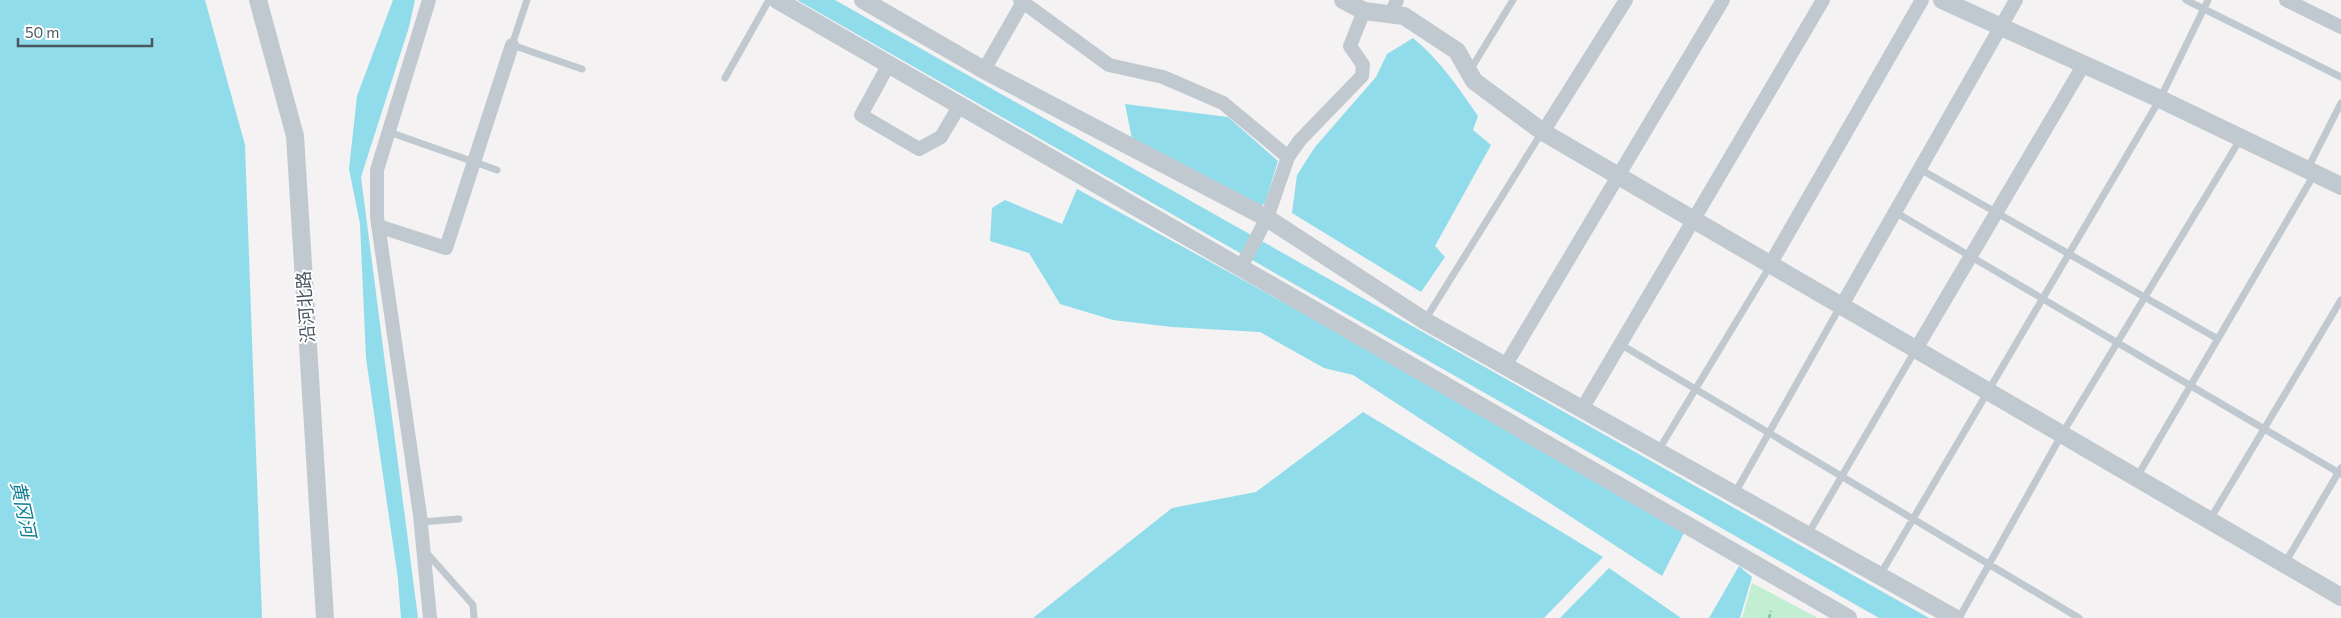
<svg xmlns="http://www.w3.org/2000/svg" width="2341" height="618" viewBox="0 0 2341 618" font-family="Commissioner,'Noto Sans SC',sans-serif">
	<rect width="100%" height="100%" fill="#f4f2f2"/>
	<path fill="#c2efd2" d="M1752,583L1818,618H1742Z"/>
	<path fill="#91dceb" d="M0,0H205L245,145L262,618H0Z
		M393,0H415L409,27L361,177L418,618H401L398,579L366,358L360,224L349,169L357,96Z
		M797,0H835L1929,618H1879Z
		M1413,38C1440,60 1458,87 1478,116L1473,130L1491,145L1435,246L1445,257L1421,292L1292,213L1297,175L1315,147L1376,77L1387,54Z
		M1125,104L1228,117L1278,161L1265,203L1258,209L1133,144Z
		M1077,189C1282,300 1484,414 1684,533L1662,576L1353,375L1324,368L1260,332L1172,327L1113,320L1060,304L1029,253L990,241L992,208L1005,200L1062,224Z
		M1363,412L1603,557L1544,618H1033L1172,508L1256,492Z
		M1739,566L1752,577L1740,618H1709Z
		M1609,568L1681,618H1560Z"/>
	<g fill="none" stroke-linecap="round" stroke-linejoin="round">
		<path stroke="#7bcda1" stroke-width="3" stroke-dasharray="4 2.5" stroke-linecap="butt" d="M1769,618L1771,611"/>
		<path stroke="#c0c9d0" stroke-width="7" d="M527,0L512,45L582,69
			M2186,0L2341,77
			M1469,72L1513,0
			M725,78L769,0
			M389,132L497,170
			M1920,169L2218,339
			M2307,170L2341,103
			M1895,212L2341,474
			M1425,320L1542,132
			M1620,344L2079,618
			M1658,451L1770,266
			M2137,477L2315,173
			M1735,493L1841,305
			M2209,521L2341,300
			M421,522L459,519
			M1808,534L1916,349
			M425,551L473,605L474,618
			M2285,563L2341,468
			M1880,575L2160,99L2208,0
			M1959,618L2062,434L2241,138"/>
		<path stroke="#c0c9d0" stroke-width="14" d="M429,0L377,170V217L420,515L430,618
			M1020,0L1109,65L1163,77L1223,103L1288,157
			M2286,0L2341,27
			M1391,14L1397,0
			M889,64L861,115L919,149L941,137L960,105
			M984,70L1023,2
			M1543,132L1626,0
			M378,226L446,248L512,45
			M1771,263L1922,0
			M1241,267L1267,218L1288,157L1300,140L1362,76L1363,65L1350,46L1364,11
			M1842,305L2016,0
			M1916,349L2084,64
			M1505,366L1723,0
			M1582,409L1823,0"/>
		<path stroke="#c0c9d0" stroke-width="18" d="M258,0L295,136L325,618
			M777,0L1848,618
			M863,0L984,70L1267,218L1425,321L1955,618
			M1343,0L1364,11L1404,16L1457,51L1474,81L1543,132L2341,597
			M1942,0L2160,99L2341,186"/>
	</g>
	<g text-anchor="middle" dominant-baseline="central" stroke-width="4" stroke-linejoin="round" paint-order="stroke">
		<g font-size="18" fill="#4a565f" stroke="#fff">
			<text transform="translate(305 307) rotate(-94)">沿河北路</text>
		</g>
		<g font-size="19" font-style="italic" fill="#107f95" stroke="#fff">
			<text transform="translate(24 509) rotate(78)">黄冈河</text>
		</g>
	</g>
	<path d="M18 38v8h134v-8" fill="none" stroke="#4a565f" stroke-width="2.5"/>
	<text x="25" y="38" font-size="15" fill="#4a565f" stroke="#ffffff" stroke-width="4" paint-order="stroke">50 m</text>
</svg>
